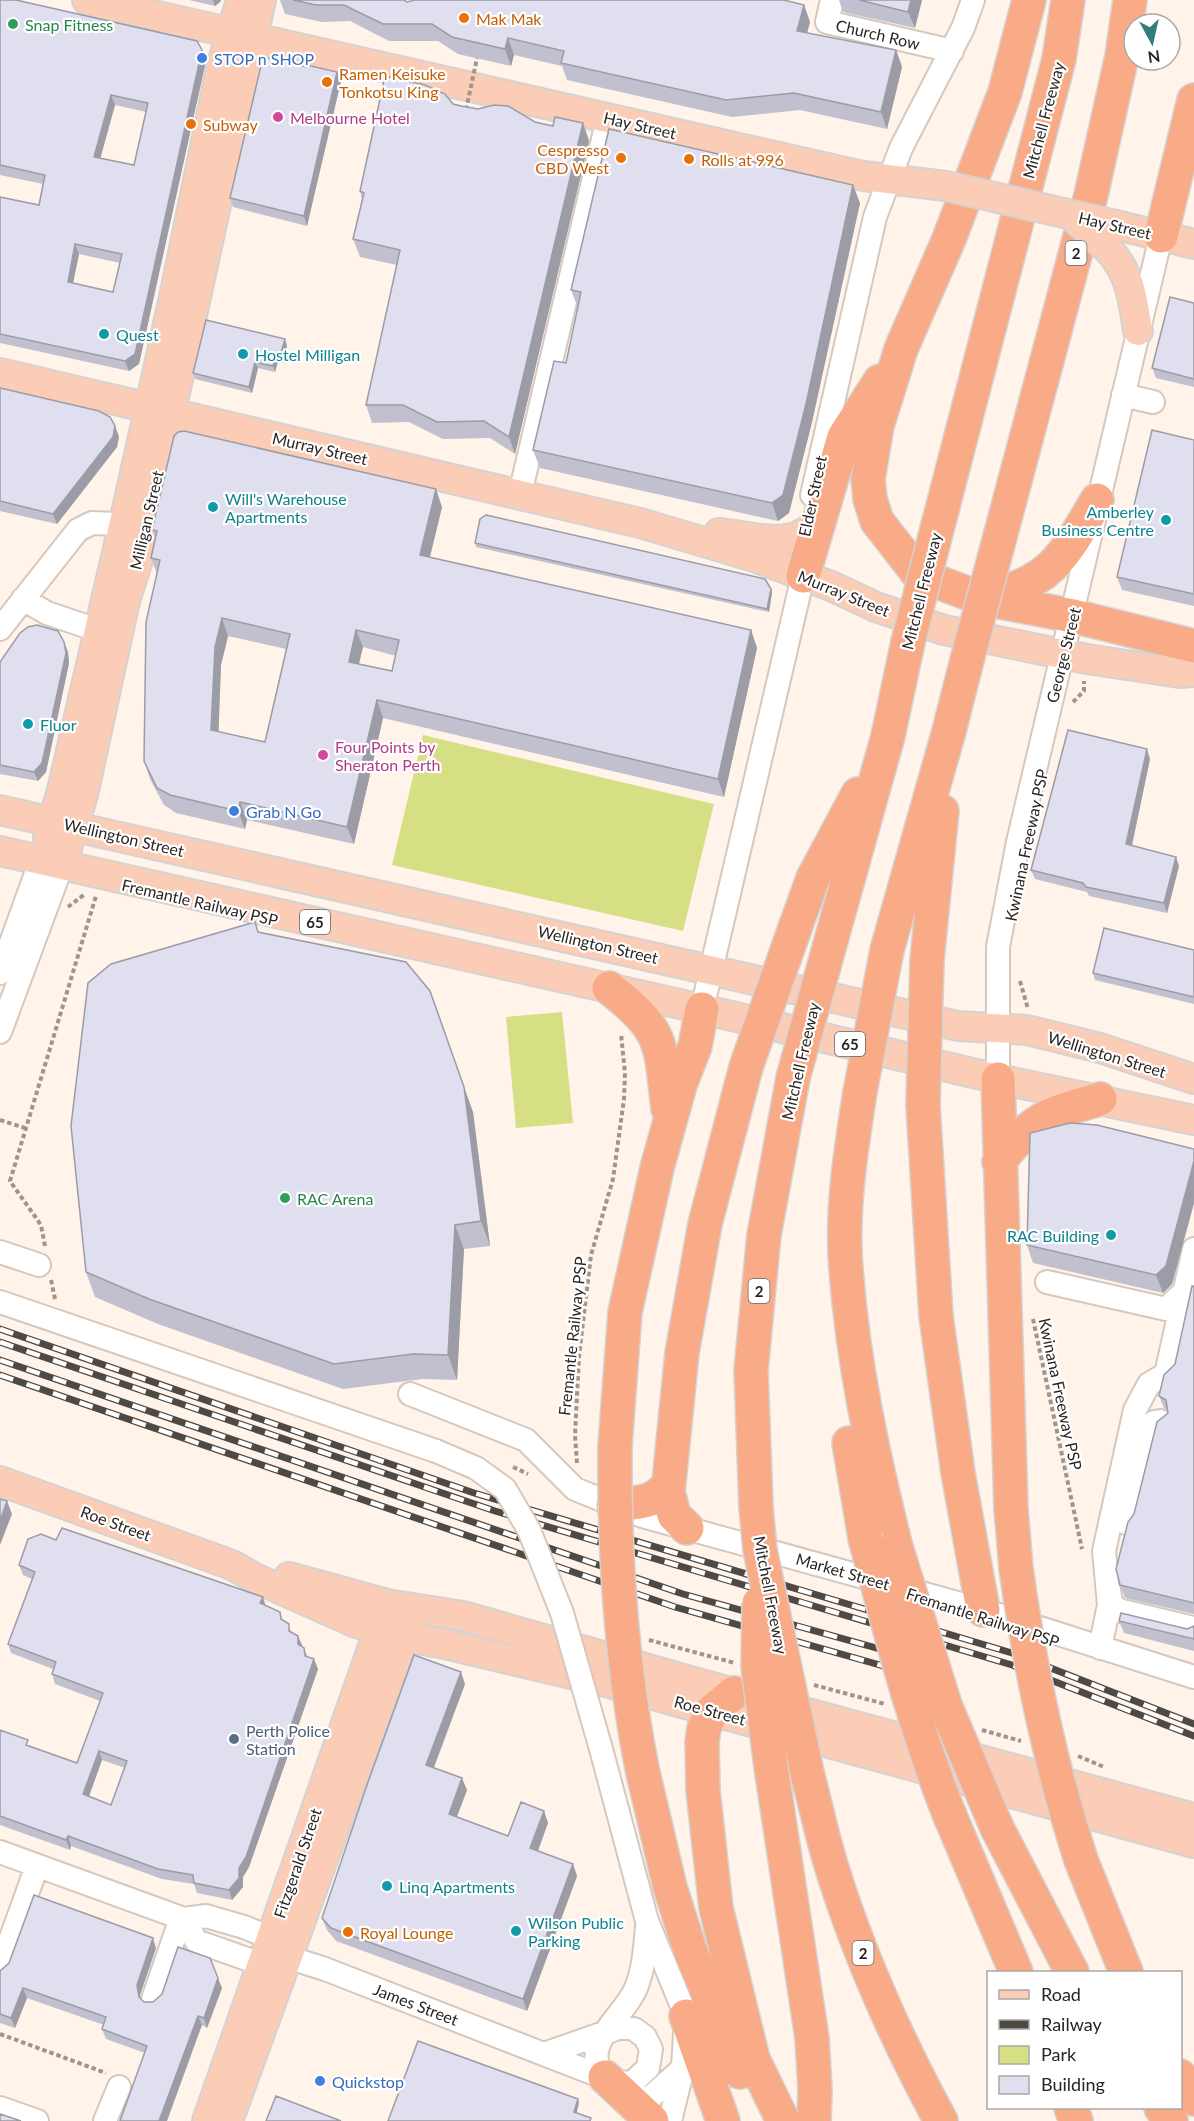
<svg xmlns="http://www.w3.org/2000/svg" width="1194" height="2121" viewBox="0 0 1194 2121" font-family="Lato,sans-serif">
	<rect width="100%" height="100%" fill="#fff3ea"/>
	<path fill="#d7df85" d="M423,735L714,804L683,931L392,865Z
		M562,1012L573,1123L516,1128L506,1017Z"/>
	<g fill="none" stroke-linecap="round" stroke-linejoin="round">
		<g stroke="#d6c8bd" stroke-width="26">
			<path id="minor" d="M832,0L827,22L952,51
				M1123,395L1153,402
				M520,494L608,118
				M812,495L875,217L901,148L963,28L973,0
				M23,599L47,613L97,630
				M0,629L78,530L92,523L117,524L125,518
				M0,973L41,860
				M702,1009L803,576L802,562
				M0,1032L62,865
				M998,1079V947L1018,842L1161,236
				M0,1252L39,1265
				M1047,1282L1166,1309L1187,1289
				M0,1302L436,1451
				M410,1394L526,1440L575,1489L642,1516L983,1610L1194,1677
				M1126,1523L1150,1426L1154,1422L1160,1421
				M1109,1590L1111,1603L1118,1610L1194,1628
				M1100,1648L1109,1605L1104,1551L1135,1410L1149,1384L1166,1374L1194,1249
				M601,1749L647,1921L686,2016L683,2068L670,2121
				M0,1852L184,1919L206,1916L244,1927L271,1938L287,1957L325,1969L618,2083L633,2082L648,2068L651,2049L645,2037L634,2029L621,2027L544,2054
				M184,1919L196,1941L261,1964L277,1960
				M0,1968L37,1866
				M153,1999L181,1918
				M605,2077C577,2046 625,2016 636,1988C644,1968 645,1948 647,1927
				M628,2100L651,2097L683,2068
				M0,2108L37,2121
				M105,2121L119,2087"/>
		</g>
		<g stroke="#d4d3d3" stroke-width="32">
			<path id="major" d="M87,0L863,176L946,186
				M1116,225L1194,244
				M1108,249C1131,274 1133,299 1138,331
				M0,373L640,523L754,557L831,586L876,607L944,630L1087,659L1180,673L1194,672
				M719,533C755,537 799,553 821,516
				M0,810L958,1026L1027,1030L1100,1048L1194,1079
				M48,838L62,790L125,518L173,302L222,64L241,0
				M0,851L702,1009L998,1079L1194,1120
				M62,865L83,795L125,601L139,557L261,0
				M0,1481L232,1565L255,1578L356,1623L404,1637L440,1643L613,1684L1194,1843
				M289,1577L387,1604L463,1616L690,1681L1194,1818
				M207,2121L385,1612
				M228,2121L410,1620"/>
		</g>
		<g stroke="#d4d3d3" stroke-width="36">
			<path id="highway" d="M1029,0L1005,92L949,239L901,349L877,426L868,479L870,499L877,521L919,575L980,598L1073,616L1194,646
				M1161,236L1194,100
				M937,529L1059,59L1068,0
				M997,548L1091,195L1122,56L1130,0
				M803,576L844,437L880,381
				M984,597C1051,584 1065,555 1097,500
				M795,928L813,878L858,794
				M832,937L888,736L908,642
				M887,950L949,731L967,660
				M927,960L942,811
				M609,988C665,1031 660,1043 668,1109
				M998,1079L1011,1509L1016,1568
				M860,1092C851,1150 841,1210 846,1269C853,1363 873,1456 896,1547
				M923,1105L936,1316L958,1473L983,1610
				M999,1162C1035,1116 1045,1115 1100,1099
				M849,1443L865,1538
				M615,1446L625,1312L657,1168L680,1085L695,1046L702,1009
				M613,1505C634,1503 656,1504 668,1484
				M756,1507L751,1370L764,1235L793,1078
				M687,1528L674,1515L668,1492L682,1353L705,1224L746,1067
				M734,1693L712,1711L704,1728L702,1742L703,1790L716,1908L753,2059L783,2121
				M771,1767L812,2038L815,2089L814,2121
				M643,1773L670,1887L690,1950L740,2072
				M808,1777C816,1806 822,1836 831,1865C858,1953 897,2040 941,2121
				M950,1816L1016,1972
				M997,1828L1072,1972
				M1081,1860L1126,1972
				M686,2016L723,2121
				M1180,2076L1194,2099
				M605,2077L652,2121
				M1071,2108L1076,2121
				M1161,2108L1171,2121"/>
		</g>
		<path stroke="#9e958e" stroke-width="4" stroke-dasharray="4.5 3" stroke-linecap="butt" d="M1073,702L1084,691V681
			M68,907L85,894
			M1020,981L1028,1009
			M0,1120L25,1128
			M45,1246L41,1225L10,1181L96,896
			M51,1280L55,1299
			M1033,1319L1082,1549
			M577,1463L575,1435L579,1356L591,1255L613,1179L624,1099L625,1073L621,1034
			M513,1467L528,1474
			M649,1640L735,1663
			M814,1685L885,1704
			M982,1730L1021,1741
			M1078,1756L1104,1767
			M0,2034L106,2073"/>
		<use href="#minor" stroke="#fff" stroke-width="22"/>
		<use href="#major" stroke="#fbcdb6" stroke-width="28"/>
		<use href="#highway" stroke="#f8ab86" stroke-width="33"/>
		<g stroke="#4f4944" stroke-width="7">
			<path id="rail" d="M0,1329L474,1493L1012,1653L1194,1724
				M0,1342L495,1511L1012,1665L1194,1736
				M0,1360L683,1594L905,1656
				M0,1375L675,1607L901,1671"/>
		</g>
		<use href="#rail" stroke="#fff" stroke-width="4.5" stroke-dasharray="14" stroke-linecap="butt"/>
		<g stroke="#d6c8bd" stroke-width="26" stroke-linecap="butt">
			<path id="minor-bridge" d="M436,1451L476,1468L505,1489L529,1530L562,1613L601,1749"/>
		</g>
		<g stroke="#d4d3d3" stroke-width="32" stroke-linecap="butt">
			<path id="major-bridge" d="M946,186L1116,225
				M1072,216L1108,249"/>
		</g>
		<g stroke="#d4d3d3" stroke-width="36" stroke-linecap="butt">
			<path id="highway-bridge" d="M908,642L937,529
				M967,660L997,548
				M746,1067L795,928
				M793,1078L832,937
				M860,1092L887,950
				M923,1105L927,960
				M615,1446C614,1556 621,1665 643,1773
				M756,1507L760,1550L808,1777
				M865,1538C890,1631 914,1726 950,1816
				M896,1547L945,1705L997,1828
				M1016,1568C1030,1668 1050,1764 1081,1860
				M759,1603L758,1667L771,1767"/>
		</g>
		<path stroke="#9e958e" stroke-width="4" stroke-dasharray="4.5 3" stroke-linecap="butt" d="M466,110L477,58"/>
		<use href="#minor-bridge" stroke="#fff" stroke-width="22"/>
		<use href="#major-bridge" stroke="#fbcdb6" stroke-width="28"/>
		<use href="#highway-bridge" stroke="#f8ab86" stroke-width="33"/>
	</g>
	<path fill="#c0c0ce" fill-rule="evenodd" d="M0,0L206,61L139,364L129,371L0,343V197L39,205L43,184L0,175ZM115,105L146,112L134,165L100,158ZM79,254L120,263L113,292L73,284Z
		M189,0H221L220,2L215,6Z
		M280,0H404L407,2L804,5L810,22L807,33L896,50L902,67L887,129L800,110L732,117L567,80L562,66L514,55L511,66L458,54L438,41H389L350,21L322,22L285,14Z
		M839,0H922L915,28L843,12Z
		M306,67L341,81L307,226L233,207L230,198Z
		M453,104L553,126L583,123L589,141L515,454L490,438L443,439L409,422L372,423L366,405L397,265L360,257L353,239L362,199L360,191Z
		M860,203L812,422L789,513L778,521L540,468L533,450L566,363L578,308L571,290Z
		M1194,303V387L1156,378L1152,368Z
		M285,339L287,346L283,363L278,362L275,372L258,368L252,393L195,379L193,373Z
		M0,388L115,426L119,437L117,447L57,524L0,511Z
		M1194,440V606L1122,590L1117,577Z
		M442,507L430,557L751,630L757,648L724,797L383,718L354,844L247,820L245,829L176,813L164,805L150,779L144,761L157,574L151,558L156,539L152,530ZM228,636L286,649L265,742L218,731L221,665ZM363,647L396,656L392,671L359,664Z
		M475,543L771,589L772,592L769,612L476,547Z
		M68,652L69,663L46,772L38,781L0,774V662Z
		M1150,759L1132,846L1179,866L1167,913L1089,896L1087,892L1035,879L1031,870Z
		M255,922L258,932L473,1112L490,1246L464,1249L457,1380L422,1379L343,1389L158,1324L95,1297L86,1272Z
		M1194,950V1004L1095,980L1093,973Z
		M1194,1149V1203L1172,1284L1163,1293L1033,1263L1027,1245Z
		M1194,1286V1614L1125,1598L1120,1585L1134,1514L1168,1413V1411L1164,1408L1159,1396L1175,1364Z
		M56,1540L266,1606L280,1612L283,1621L302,1645L308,1657L318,1669L249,1867L243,1877V1887L232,1900L197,1893L194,1884L162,1879L71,1846L70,1850L0,1825V1730L30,1746L77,1763L100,1701L55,1684L52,1674L53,1669L11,1653L8,1644L32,1579L23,1575L19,1565ZM102,1760L125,1768L111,1805L89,1797Z
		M1119,1621L1187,1629L1194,1626V1651L1124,1633Z
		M465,1684L434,1768L467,1790L457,1817L508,1836L544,1811L548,1823L538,1851L573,1864L577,1876L527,2011L336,1941L327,1930L322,1918Z
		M156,1948L140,1995L141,1999L144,2002H153L222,1988L207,2028L202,2025L145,2053L106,2039L102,2029L104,2025L27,1998L15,2028L0,2023V1971Z"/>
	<path fill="#9c9ca7" d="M213,0H221L220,2L215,6Z
		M911,0H922L915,28L908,12Z
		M804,5L810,22L803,48L797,31Z
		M508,38L514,55L511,66L505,49Z
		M202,50L206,61L139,364L129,371L125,361Z
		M896,50L902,67L887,129L881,112Z
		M337,72L341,81L307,226L304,216Z
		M111,95L115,105L98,167L94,157Z
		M583,123L589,141L515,454L509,437Z
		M853,185L860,203L812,422L789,513L778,521L772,503Z
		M75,244L79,254L71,292L68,282Z
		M285,339L287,346L283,363L280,356Z
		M276,355L278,362L275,372L273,366Z
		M255,362L258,368L252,393L249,387Z
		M115,426L119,437L117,447L57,524L53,514Z
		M436,489L442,507L426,573L420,555Z
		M771,589L772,592L769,612L767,609Z
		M222,618L228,636L221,665L218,747L211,730L215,647Z
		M356,630L363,647L355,679L349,662Z
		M751,630L757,648L724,797L718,779Z
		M64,642L68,652L69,663L46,772L38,781L34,772Z
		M377,700L383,718L354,844L347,827Z
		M1147,749L1150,759L1130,854L1126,844Z
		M240,802L247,820L245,829L238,811Z
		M1176,857L1179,866L1167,913L1164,903Z
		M430,991L473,1112L490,1246L481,1221Z
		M1194,1161V1203L1172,1284L1163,1293L1156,1275Z
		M455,1225L464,1249L457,1380L448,1355Z
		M7,1501L12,1514L0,1545V1521Z
		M263,1597L266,1607L260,1603Z
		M298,1636L302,1645L301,1653L298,1644Z
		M314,1659L318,1669L249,1867L243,1877V1887L232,1900L229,1890L239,1868Z
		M461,1672L465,1684L430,1777L426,1765Z
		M99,1751L102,1760L86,1804L83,1794Z
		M462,1778L467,1790L453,1826L449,1814Z
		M544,1811L548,1823L534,1861L530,1848Z
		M68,1836L71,1846L70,1850L66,1840Z
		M573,1864L577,1876L527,2011L523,1999Z
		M153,1938L156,1948L140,1995L142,2007L139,1997L137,1985Z
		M218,1978L222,1988L207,2028L204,2018Z
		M23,1988L27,1998L15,2028L11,2018Z
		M198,2016L202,2025L167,2121H159Z
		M578,2099L579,2103L576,2116L574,2112Z"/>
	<path fill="#dfdfef" stroke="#9c9ca7" stroke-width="1.5" fill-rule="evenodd" d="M0,0H16L197,41L202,50L135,354L125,361L0,334V197L39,205L45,175L0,165ZM111,95L148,103L134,165L94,157ZM75,244L122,254L113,292L68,282Z
		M293,0H404L407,2L415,0H784L804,5L797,31L896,50L881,112L794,93L726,100L561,63L564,51L508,38L505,49L452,37L432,24H383L344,5H316Z
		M859,0H911L908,12Z
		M263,57L306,67L307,65L337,72L304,216L230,198Z
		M385,76L425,85L445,94L453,104L461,106L478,109L494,105L508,106L535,122L553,126L555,117L583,123L509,437L484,421L437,422L403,405H366L400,250L353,239L364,193L360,191Z
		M609,129L853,185L806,404L783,495L772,503L533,450L554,361L566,363L581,292L571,290Z
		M1170,297L1194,303V379L1152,368Z
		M206,320L285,339L280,356L276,355L273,366L255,362L249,387L193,373Z
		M0,388L99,411L110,417L115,426L113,437L53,514L0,501Z
		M1152,430L1194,440V594L1117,577Z
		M184,431L436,489L420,555L751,630L718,779L377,700L347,827L240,802L238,811L170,795L157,788L144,761L146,622L160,560L151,558L157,531L152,530L174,436L178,432ZM222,618L290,634L265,742L211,730L215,647ZM356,630L399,640L392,671L349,662Z
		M486,515L765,579L771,589L767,609L475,543L480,519Z
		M37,625L58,631L64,642L66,653L42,763L34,772L0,765V662L20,633L28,627Z
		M1068,730L1147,749L1126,844L1176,857L1164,903L1086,887L1083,883L1031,870Z
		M255,922L258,932L406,962L430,991L464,1087L481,1221L455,1225L448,1355L413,1354L334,1364L149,1299L86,1272L71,1126L88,983L111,964Z
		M1104,928L1194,950V997L1093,973Z
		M1070,1123L1097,1125L1194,1149V1161L1166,1266L1156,1275L1027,1245L1030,1133Z
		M1192,1286H1194V1603L1120,1585L1116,1569L1128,1522L1134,1514L1157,1422L1168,1413L1166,1400L1159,1396L1164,1375L1175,1364Z
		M0,1499L7,1501L0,1521Z
		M62,1528L263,1597L260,1603L280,1612L281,1619L289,1624V1631L298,1636V1644L304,1648L305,1656L314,1659L246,1857L239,1868V1878L229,1890L194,1883L193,1875L158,1869L68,1836L66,1840L0,1816V1730L28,1740L26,1745L77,1763L103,1693L52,1674L56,1662L8,1644L35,1572L19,1565L28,1539L41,1534L56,1540ZM99,1751L127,1761L111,1805L83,1794Z
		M1121,1613L1187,1629L1194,1626V1639L1119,1621Z
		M414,1655L461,1672L426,1765L462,1778L449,1814L508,1836L521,1802L544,1811L530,1848L573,1864L523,1999L331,1928L322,1918L368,1782Z
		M34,1895L153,1938L137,1985L139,1997L144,2002H153L162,1994L178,1947L210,1958L218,1978L204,2018L198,2016L159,2121H120L147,2046L102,2029L106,2017L23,1988L11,2018L0,2014V1971L9,1963Z
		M418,2041L578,2099L574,2112L591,2118L590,2121H388Z
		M276,2096L341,2121H266Z
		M0,2114L21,2121H0Z"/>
	<g fill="#e8710a" stroke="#fff" stroke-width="2">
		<circle cx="464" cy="18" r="6"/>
		<circle cx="327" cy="82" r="6"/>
		<circle cx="191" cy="124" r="6"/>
		<circle cx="621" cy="158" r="6"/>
		<circle cx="689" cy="159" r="6"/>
		<circle cx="348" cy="1932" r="6"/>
	</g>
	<g fill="#2e9e5b" stroke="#fff" stroke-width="2">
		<circle cx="13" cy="24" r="6"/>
		<circle cx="285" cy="1198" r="6"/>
	</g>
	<g fill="#3f7fe0" stroke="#fff" stroke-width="2">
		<circle cx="202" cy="58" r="6"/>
		<circle cx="234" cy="811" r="6"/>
		<circle cx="320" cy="2081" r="6"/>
	</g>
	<g fill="#d1479c" stroke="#fff" stroke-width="2">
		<circle cx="278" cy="117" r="6"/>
		<circle cx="323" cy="755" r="6"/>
	</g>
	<g fill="#0f9aa8" stroke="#fff" stroke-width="2">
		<circle cx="104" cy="334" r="6"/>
		<circle cx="243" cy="354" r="6"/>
		<circle cx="213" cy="507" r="6"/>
		<circle cx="1166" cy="520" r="6"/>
		<circle cx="28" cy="724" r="6"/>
		<circle cx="1111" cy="1235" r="6"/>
		<circle cx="387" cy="1886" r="6"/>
		<circle cx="516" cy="1931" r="6"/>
	</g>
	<circle fill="#5c6f8a" stroke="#fff" stroke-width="2" cx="234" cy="1739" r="6"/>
	<g text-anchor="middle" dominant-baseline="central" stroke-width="4.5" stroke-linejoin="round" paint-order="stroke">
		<g fill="#fff" stroke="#6a6664" stroke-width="1.5">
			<rect x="1065.5" y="241" width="21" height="24" rx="4.5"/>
			<rect x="300" y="910" width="30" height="24" rx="4.5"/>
			<rect x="835" y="1032" width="30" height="24" rx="4.5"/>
			<rect x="748.5" y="1279" width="21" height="24" rx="4.5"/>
			<rect x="852.5" y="1941" width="21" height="24" rx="4.5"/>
		</g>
		<g font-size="15" font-weight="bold" fill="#2a2521">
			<text x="1076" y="253">2</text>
			<text x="315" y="922">65</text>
			<text x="850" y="1044">65</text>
			<text x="759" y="1291">2</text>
			<text x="863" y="1953">2</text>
		</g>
		<g font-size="16" fill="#c56008" stroke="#fff" text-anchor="start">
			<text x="476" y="18">Mak Mak</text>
			<text x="339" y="73">Ramen Keisuke<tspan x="339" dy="18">Tonkotsu King</tspan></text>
			<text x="203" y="124">Subway</text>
			<text x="609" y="149" text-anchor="end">Cespresso<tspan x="609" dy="18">CBD West</tspan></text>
			<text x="701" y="159">Rolls at 996</text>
			<text x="360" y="1932">Royal Lounge</text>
		</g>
		<g font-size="16" fill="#27864d" stroke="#fff" text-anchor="start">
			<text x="25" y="24">Snap Fitness</text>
			<text x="297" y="1198">RAC Arena</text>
		</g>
		<g font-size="16" fill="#2a2521" stroke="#fff">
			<text transform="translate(878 34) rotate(13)">Church Row</text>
			<text transform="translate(1043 120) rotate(-75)">Mitchell Freeway</text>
			<text transform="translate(640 125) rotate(13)">Hay Street</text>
			<text transform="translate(1115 225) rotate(13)">Hay Street</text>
			<text transform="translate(320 448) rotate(13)">Murray Street</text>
			<text transform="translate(812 496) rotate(-78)">Elder Street</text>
			<text transform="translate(146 520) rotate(-77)">Milligan Street</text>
			<text transform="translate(921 591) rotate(-76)">Mitchell Freeway</text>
			<text transform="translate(844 593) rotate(22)">Murray Street</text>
			<text transform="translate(1063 655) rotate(-76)">George Street</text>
			<text transform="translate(124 837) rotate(13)">Wellington Street</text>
			<text transform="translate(1026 845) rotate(-78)">Kwinana Freeway PSP</text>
			<text transform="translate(200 902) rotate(13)">Fremantle Railway PSP</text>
			<text transform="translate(598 944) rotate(13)">Wellington Street</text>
			<text transform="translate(1107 1054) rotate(17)">Wellington Street</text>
			<text transform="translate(800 1061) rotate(-77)">Mitchell Freeway</text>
			<text transform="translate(572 1336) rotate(-84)">Fremantle Railway PSP</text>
			<text transform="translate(1061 1394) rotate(78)">Kwinana Freeway PSP</text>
			<text transform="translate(116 1523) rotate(20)">Roe Street</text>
			<text transform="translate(843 1571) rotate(16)">Market Street</text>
			<text transform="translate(771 1595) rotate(79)">Mitchell Freeway</text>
			<text transform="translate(983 1617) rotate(18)">Fremantle Railway PSP</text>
			<text transform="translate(710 1710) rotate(15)">Roe Street</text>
			<text transform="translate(297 1863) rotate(-71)">Fitzgerald Street</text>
			<text transform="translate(416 2004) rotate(21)">James Street</text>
		</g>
		<g font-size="16" fill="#366cbe" stroke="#fff" text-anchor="start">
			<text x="214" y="58">STOP n SHOP</text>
			<text x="246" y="811">Grab N Go</text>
			<text x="332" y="2081">Quickstop</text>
		</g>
		<g font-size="16" fill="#b23c85" stroke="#fff" text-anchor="start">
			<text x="290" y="117">Melbourne Hotel</text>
			<text x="335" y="746">Four Points by<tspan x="335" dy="18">Sheraton Perth</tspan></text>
		</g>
		<g font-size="16" fill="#0d838f" stroke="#fff" text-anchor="start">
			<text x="116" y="334">Quest</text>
			<text x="255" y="354">Hostel Milligan</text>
			<text x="225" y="498">Will's Warehouse<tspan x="225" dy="18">Apartments</tspan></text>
			<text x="1154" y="511" text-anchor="end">Amberley<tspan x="1154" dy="18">Business Centre</tspan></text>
			<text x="40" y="724">Fluor</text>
			<text x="1099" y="1235" text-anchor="end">RAC Building</text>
			<text x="399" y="1886">Linq Apartments</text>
			<text x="528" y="1922">Wilson Public<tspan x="528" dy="18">Parking</tspan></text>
		</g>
		<g font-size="16" fill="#4e5e75" stroke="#fff" text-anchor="start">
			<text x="246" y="1730">Perth Police<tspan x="246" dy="18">Station</tspan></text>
		</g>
	</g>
	<rect x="987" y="1971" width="195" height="138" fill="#ffffff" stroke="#aaa8a6" stroke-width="1.5"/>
	<rect x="999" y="1990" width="30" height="9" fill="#fbcdb6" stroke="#aaa8a6" stroke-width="1.5"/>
	<text x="1041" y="2001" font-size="18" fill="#2a2521">Road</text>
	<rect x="999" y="2020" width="30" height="9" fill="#4f4944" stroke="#aaa8a6" stroke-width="1.5"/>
	<text x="1041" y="2031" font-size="18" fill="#2a2521">Railway</text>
	<rect x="999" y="2046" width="30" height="18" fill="#d7df85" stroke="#aaa8a6" stroke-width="1.5"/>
	<text x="1041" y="2061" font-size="18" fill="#2a2521">Park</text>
	<rect x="999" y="2076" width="30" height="18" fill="#dfdfef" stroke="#aaa8a6" stroke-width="1.5"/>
	<text x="1041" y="2091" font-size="18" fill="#2a2521">Building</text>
	<g transform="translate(1152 42) rotate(172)"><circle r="28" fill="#ffffff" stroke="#aaa8a6" stroke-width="1.5"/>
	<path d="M0-4.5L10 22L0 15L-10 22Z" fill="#337d7d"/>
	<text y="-9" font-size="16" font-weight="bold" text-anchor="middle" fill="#2a2521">N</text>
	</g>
</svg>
